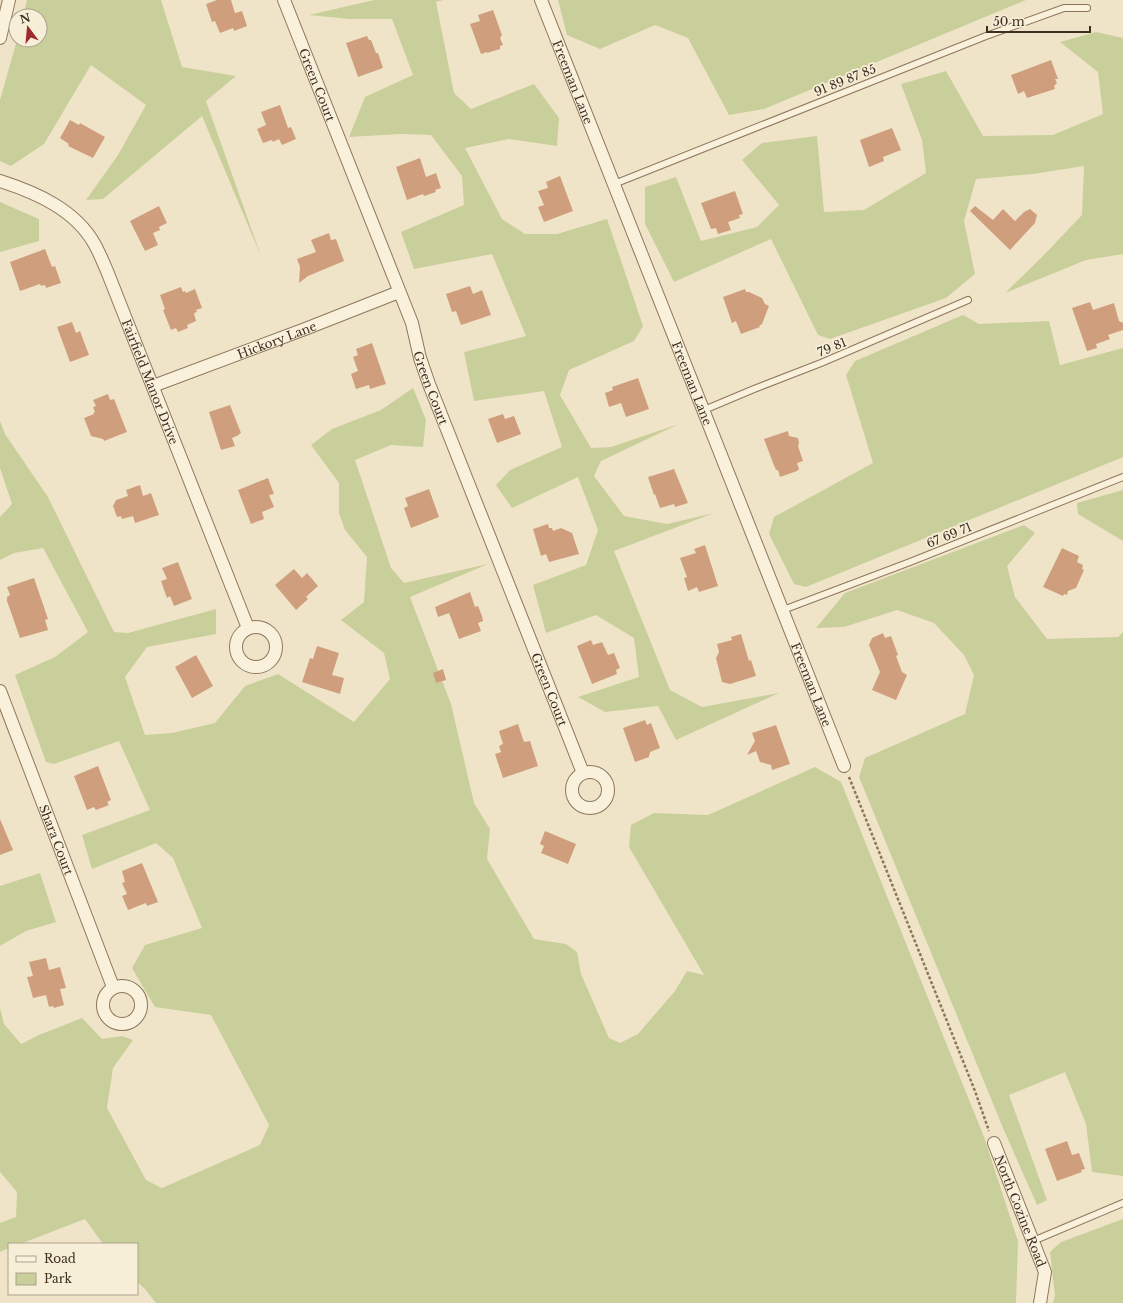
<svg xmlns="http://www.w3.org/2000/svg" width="1123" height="1303" viewBox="0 0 1123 1303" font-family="'Libre Baskerville',serif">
	<rect width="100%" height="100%" fill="#f0e4c8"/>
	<path fill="#c9cf9b" d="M27,0H161L182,67L236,76L206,101L261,256L202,116L103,199L86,200L118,155L146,105L91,65L44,144L11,166L0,161V100L17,40H40V16H23Z
		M374,0H443L436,2L454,93L471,109L534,84L559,118L557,146L509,139L465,148L502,219L525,234H557L607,219L643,326L634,341L569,370L560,395L591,448L611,447L679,424L601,461L594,476L624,516L667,524L714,513L614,551L670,690L702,707L779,693L676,740L658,706L605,712L578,697L639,677L634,638L596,615L546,633L533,585L586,565L598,530L578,477L512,508L496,485L510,470L562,447L544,391L474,401L464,352L526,336L492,254L414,269L401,232L464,205L462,176L431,135L400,134L349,137L365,97L413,75L392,19H349L309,15Z
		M558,0H1026L764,109L729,115L688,38L655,25L600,49L567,35Z
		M1096,32L1123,38V254L1086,260L1005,293L1041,258L1082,215L1084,166L1033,174L976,179L964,221L975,274L946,298L830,339L818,335L771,239L674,282L645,224V187L676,177L701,241L757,227L779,205L742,160L762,143L817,136L824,212L864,210L926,173L922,140L901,84L946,71L983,136L1053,135L1103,114L1098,72L1060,42Z
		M0,202L39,219V241L0,252Z
		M963,315L979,324L1049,321L1060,365L1123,348V457L806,587L794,584L769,534L774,517L873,463L846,375L855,361Z
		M413,388L426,420L423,447L391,445L355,460L391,568L404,583L488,564L410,597L451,704L474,803L490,829L487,859L534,939L566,944L577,952L581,974L609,1038L620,1043L638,1034L675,991L687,971L704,975L629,847L631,825L654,813L708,815L815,767L841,782L984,1137L1018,1241L1016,1303H156L145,1289L137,1282V1244H103L85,1219L20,1244H9V1248L0,1252V1223L16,1217L17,1192L0,1172V1008L4,1024L21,1044L39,1035L82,1018L102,1039L122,1036L133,1040L113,1068L107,1108L146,1180L162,1188L260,1145L269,1125L211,1015L155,1007L132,968L145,945L202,928L173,858L156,843L92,869L82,835L150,810L119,741L54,764L46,762L15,675L55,657L88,632L43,548L14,553L0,560V517L12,504L0,468V421L5,434L48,497L114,632L128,633L216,609V634L147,647L125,677L145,735L172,733L215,723L245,686L278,674L354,722L390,679L384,653L341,620L364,602L367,557L345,530L339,513V483L311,445L332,429L381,410Z
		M1123,490V541L1078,514L1077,503Z
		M1024,525L1035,533L1007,566L1015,597L1047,639L1118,637L1123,632V1176L1092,1172L1086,1124L1065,1072L1009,1095L1047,1200L1037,1205L1003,1128L859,777L865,758L965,714L974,675L964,655L934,623L897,610L844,627L816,628L845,593Z
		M40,873L56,922L26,931L0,946V886Z
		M1123,1219V1303H1053L1055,1296L1050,1252L1061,1242Z"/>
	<path fill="#cf9f7d" d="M217,0H231L235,13L242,11L247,26L234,31L233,28L220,33L215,21L212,22L206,4Z
		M493,10L502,35L500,38L503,45L500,46V49L487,53V52L481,54L470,24L480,21L478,15Z
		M367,36L369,40H371L376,53H378L383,68L358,77L346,43Z
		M1051,60L1058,79H1055L1057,83L1054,86L1055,89L1027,98L1024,91L1018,94L1011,75Z
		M280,105L288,128L291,127L296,139L282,145L279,139L273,142L272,140L263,143L257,129L266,125L261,112Z
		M70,120L79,125L80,123L105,137L93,158L68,146L69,144L60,138Z
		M892,128L901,150L883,157L884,161L869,167L860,140Z
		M420,158L426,177L436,173L441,188L435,190L436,192L424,196L423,194L407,200L396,167Z
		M560,176L573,211L544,222L538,207L544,205L538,191L548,188L546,182Z
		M735,191L743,214L739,215L740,218L728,222L731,230L718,234L716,228L711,229L701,203Z
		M159,206L167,223L159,227L160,230L153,233L158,245L145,251L130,221Z
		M975,206L993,220L1003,209L1015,221L1024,212L1030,209L1037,215L1035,223L1010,250L970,211Z
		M329,233L331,240L336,239L344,261L308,276L299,283L300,267L297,259L316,252L311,240Z
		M45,249L52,267L55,266L61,283L46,288L45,285L41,286L40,284L20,291L10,262Z
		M470,286L473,294L482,290L491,315L461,325L456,311L452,312L446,294Z
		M181,287L183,292L185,291L186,293L195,289L202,308L196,310L197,312L194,313L196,321L187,325L188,328L178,332L176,328L171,330L163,310L165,309L160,295Z
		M745,289L746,292H749L762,298L765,304L769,306L762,324L759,326L760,327L741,334L736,321L732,323L723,297Z
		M1090,302L1093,310L1114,303L1119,321L1123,323V330L1108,335L1110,339L1096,344L1097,348L1087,351L1072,308Z
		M72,322L76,333L80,331L89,355L70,362L57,327Z
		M372,343L386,384L370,389L369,385L356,389L351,374L358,371L353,357L358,355L356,349Z
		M638,378L649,409L626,417L621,403L609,407L605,393L613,390L612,387Z
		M108,394L110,400L114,399L127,432L104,441L103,439L91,436L84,418L94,414L93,413L95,412L93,407L96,406L93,400Z
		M230,405L241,433L239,434V435L232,438L235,446L221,450L209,412Z
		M503,414L505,419L514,416L521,434L497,443L488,419Z
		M788,431L789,436L798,438L799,443L798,446L803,461L797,463L799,469L797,471L780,477L778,470H776L773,463L764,439Z
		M674,469L688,503L675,507L674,504L660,508L655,494L654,495L648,477Z
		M268,478L274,494L269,495L274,507L262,512L264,519L251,524L238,490Z
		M140,485L143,496L151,493L159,515L135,523L133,516L122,519L121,516L117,517L113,506L116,500L128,496L126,490Z
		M429,489L439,517L411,528L404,508L408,506L405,498Z
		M548,524L549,528H552L553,531L561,528L572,533L579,554L549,562L546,554L541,556L533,529Z
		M705,545L718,586L699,592L697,587L688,591L684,578L687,577L680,558L696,553L694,549Z
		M1062,548L1079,556L1077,562L1083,565L1082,569L1084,570L1076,588L1068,591L1067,595L1064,594L1063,596L1043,587Z
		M178,562L192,599L174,606L170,596L167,598L161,581L167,579L162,568Z
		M294,569L302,578L307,573L318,586L308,595L306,597L308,599L296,610L275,585Z
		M34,578L48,619L45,620L48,630L20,638L7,601V597L10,595L7,587Z
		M470,592L475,607L478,606L482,616L483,621L478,623L481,631L459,639L449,613L438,617L435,607Z
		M883,633L885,638L891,636L898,655L896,656L902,672L907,675L896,700L872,690L880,672L869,645L872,638Z
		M741,634L749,661L751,660L756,676L730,684L722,682L716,658L719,652L717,644L732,640L731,637Z
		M591,640L593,645L602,642L608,655L614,653L620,668L616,670L617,674L592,684L577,646Z
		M317,646L339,653L332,675L344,678L340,694L302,682L310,658L313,659Z
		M196,655L213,686L192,698L175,667Z
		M443,669L446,680L436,683L433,673Z
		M645,720L647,725L651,723L660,748L650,752V754L649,755V757L635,762L623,728Z
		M518,724L524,742L530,741L538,766L503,778L495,754L501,752L499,746L503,744L499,731Z
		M776,725L790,764L772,770L771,765L760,762L756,751L747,755L755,741L752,733Z
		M98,766L111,800L107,802L109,805L96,810L94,807L87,810L74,776Z
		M0,819L13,850L0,855Z
		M545,831L576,844L568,864L541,853L544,846L540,844Z
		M142,863L158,902L147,906L146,903L128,910L122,896L127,894L122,883L125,882L122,871Z
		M46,958L49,970L60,967L66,988L60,989L64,1005L54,1008L53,1006L49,1007L46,995L33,998L27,977L33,976L29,962Z
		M1067,1141L1072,1155L1079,1153L1085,1169L1081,1170L1082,1172L1057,1181L1045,1149Z"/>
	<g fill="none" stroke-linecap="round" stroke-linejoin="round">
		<g stroke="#8d765c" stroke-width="8">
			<path id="lane" d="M614,184L986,36L1064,8H1087
				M704,410L754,389L821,363L968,300
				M783,610L910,562L1123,477
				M1033,1241L1123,1203"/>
		</g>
		<g stroke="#8d765c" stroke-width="14">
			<g id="street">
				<path id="s1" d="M284,0L412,323L420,358L429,384L583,773"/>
				<path id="s2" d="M541,0L844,766"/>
				<path d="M0,38L9,0"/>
				<path id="s3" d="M0,181C37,193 76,210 95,245C100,254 103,262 107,271L248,628"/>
				<path id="s4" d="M153,386L305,329L399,292"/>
				<circle cx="256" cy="647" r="20"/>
				<path id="s5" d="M0,691L113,987"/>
				<circle cx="590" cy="790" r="18"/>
				<circle cx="122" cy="1005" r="19"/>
				<path id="s6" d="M994,1143L1045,1272L1040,1303"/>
			</g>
		</g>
		<path stroke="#8d765c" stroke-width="2.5" stroke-dasharray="3 2" stroke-linecap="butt" d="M849,777L975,1091L989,1131"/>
		<use href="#lane" stroke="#faf1dc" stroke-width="6"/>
		<use href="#street" stroke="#faf1dc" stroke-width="12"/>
	</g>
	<g text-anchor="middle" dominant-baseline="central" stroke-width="3.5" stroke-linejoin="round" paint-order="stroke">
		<g font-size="12" fill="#3d2e20" stroke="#f7eed8">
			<text transform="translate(845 80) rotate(-22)">91 89 87 85</text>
			<text stroke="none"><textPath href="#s2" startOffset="88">Freeman Lane</textPath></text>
			<text stroke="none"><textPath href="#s1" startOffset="91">Green Court</textPath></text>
			<text stroke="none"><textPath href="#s4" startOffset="132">Hickory Lane</textPath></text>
			<text transform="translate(832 347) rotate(-22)">79 81</text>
			<text stroke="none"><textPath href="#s3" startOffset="265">Fairfield Manor Drive</textPath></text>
			<text stroke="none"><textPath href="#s2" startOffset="412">Freeman Lane</textPath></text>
			<text stroke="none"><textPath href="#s1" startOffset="415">Green Court</textPath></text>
			<text transform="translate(949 535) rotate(-22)">67 69 71</text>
			<text stroke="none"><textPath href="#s2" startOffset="736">Freeman Lane</textPath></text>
			<text stroke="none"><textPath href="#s1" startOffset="739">Green Court</textPath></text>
			<text stroke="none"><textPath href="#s5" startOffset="159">Shara Court</textPath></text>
			<text stroke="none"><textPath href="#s6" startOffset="73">North Cozine Road</textPath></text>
		</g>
	</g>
	<rect x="8" y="1243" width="130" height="52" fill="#f7eed8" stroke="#ada18e"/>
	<rect x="16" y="1256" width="20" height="6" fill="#faf1dc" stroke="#ada18e"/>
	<text x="44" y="1263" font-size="12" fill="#3d2e20">Road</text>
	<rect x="16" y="1273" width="20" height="12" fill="#c9cf9b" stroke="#ada18e"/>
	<text x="44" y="1283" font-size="12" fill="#3d2e20">Park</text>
	<g transform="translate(28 28) rotate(344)"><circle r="19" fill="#f7eed8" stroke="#ada18e"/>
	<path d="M0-3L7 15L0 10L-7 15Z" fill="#9e2a2b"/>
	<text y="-6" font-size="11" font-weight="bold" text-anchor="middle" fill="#3d2e20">N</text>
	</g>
	<path d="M987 26v6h103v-6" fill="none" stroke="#3d2e20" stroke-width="2"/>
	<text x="993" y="26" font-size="12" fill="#3d2e20" stroke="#f7eed8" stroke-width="3" paint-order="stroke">50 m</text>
</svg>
